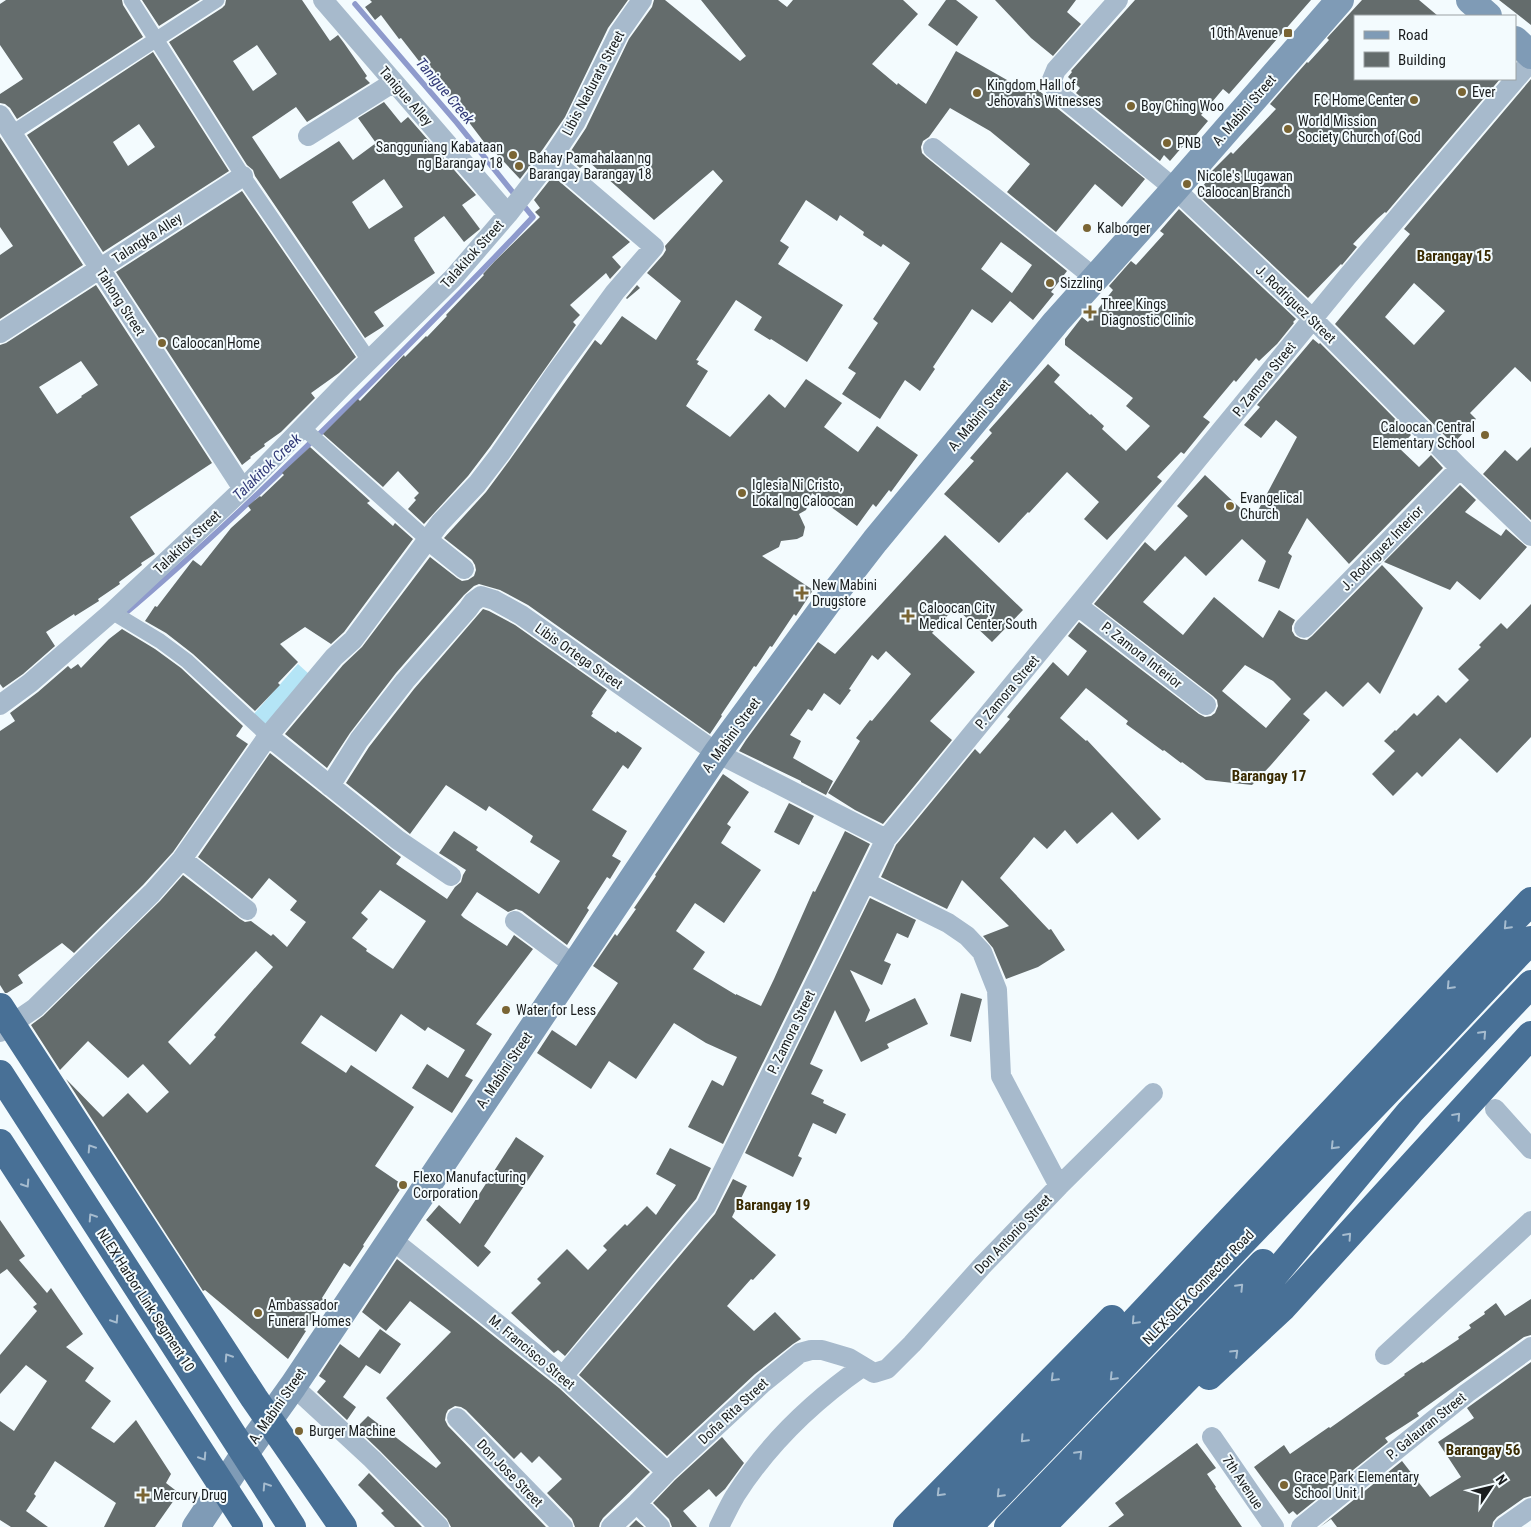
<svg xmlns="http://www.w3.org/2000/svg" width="1531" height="1527" viewBox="0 0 1531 1527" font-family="'Roboto Condensed',sans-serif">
	<rect width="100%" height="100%" fill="#f3fbfe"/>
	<path fill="#b4e5f6" d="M298,664L320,684L275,735L253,715Z"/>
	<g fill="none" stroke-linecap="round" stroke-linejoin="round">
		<path stroke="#8e9acc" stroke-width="5.5" d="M355,4L457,123L515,195
			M121,617C202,549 278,475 353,401C414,340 474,280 533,217L524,206"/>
	</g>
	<path fill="#646c6c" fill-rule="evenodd" d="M6,0H122L123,5L143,37L17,119L10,108L5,104L0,103V94L23,79L0,45V4Z
		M142,0H200L159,26Z
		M226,0H302L330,41L338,35L344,43L367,76L365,78L370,83L307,122L296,107L252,137L280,179L339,141L353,160L376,143L358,118L384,102L401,123L408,117L476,195L462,205L480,229L464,242L444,216L414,238L415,239L414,240L435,273L374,312L384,326L365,338L255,176L253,170L247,165L169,42L222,8L225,5ZM257,45L277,74L253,91L233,61ZM384,179L403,207L369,229L352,202Z
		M370,0H628L608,28L565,117L543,149L520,179L492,149L490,150L449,96L447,97L401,38L399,39L381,15L375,20L365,7L372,2Z
		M654,0H665L740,61L746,56L701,0H778L787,7L793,0H903L918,14L872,64L897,85L898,83L926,104L956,51L1023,89L1028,82L1048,98L1052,104L1145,179L1122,207L1095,184L1056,232L1007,192L1030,164L990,131L950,108L929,137L923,141L921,147L922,153L926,157L1067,271L1051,292L1054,294L1033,320L1010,301L992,323L972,309L933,367L935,369L920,391L905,380L880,419L842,394L856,373L848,368L878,323L873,319L910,263L883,244L881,247L863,235L864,232L840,215L837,221L806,200L780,241L789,247L778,264L843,305L807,362L771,339L770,340L754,330L762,317L736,300L696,360L699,361L697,364L708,371L686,406L730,437L769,394L785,408L806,379L842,403L824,427L858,452L877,426L918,455L891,492L889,490L876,507L873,504L857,526L812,493L806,510L799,514L805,527L803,536L797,539L781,541L779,547L762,556L813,590L796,616L794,614L772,647L770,646L756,667L754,666L721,715L722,716L710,734L528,605L500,590L479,584L474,586L464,595L396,673L350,733L327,768L285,734L343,665L362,647L430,557L457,578L462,581L468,580L474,576L476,570L475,565L472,560L444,538L486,492L509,461L595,340L601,345L622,316L656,340L681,301L647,273L663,255L666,250L665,246L723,181L713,170L654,220L588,161L580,168L567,157L586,128L629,39L652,7ZM1001,242L1032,265L1012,293L981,269Z
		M946,0H956L978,17L957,46L928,25Z
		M995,0H1076L1067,12L1081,24L1053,56L1031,38Z
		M1135,0H1311L1229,94L1223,89L1201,115L1208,121L1191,141L1189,139L1170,161L1164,155L1160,161L1076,93L1080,88L1068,77L1072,72L1071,71Z
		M1362,0H1419L1438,16H1355V79H1500L1386,213L1385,212L1377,219L1353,244L1357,247L1342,265L1341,264L1308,298L1196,193L1214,174L1211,172L1231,152L1233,154L1276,109L1270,104L1307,62L1308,63L1329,40L1327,38Z
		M1499,0H1531V25Z
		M153,52L229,171L103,252L27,135ZM139,124L155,147L128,166L113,142Z
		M1531,79V382L1515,367L1470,413L1476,419L1453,444L1335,324L1410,234L1404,229ZM1414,283L1445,311L1414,345L1385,317Z
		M0,137L83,265L0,319V255L13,246L0,227Z
		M553,176L630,242L612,257L621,267L610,279L606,273L570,305L580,315L573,322L576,325L490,447L468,476L424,524L408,509L416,500L414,498L419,493L398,471L383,487L323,434L358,399L360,401L404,355L405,357L426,336L427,337L447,316L446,315L484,275L483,274L495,261L540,217L535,212L540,208L534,200Z
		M242,191L356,357L339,373L311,393L315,398L281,432L264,444L265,446L250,457L251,458L242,465L116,272Z
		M1179,209L1296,319L1293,322L1294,323L1277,344L1259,361L1256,358L1236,382L1234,380L1203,417L1210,422L1184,454L1181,452L1157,477L1162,481L1107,540L1084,519L1099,502L1067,472L1029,513L1028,512L999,543L944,494L974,461L970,458L992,433L989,430L1048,364L1060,375L1054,382L1090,415L1091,414L1104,426L1102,429L1126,451L1150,426L1126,406L1133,398L1065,345V339L1082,317L1088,322L1113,290L1109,286L1131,261L1136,265L1164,234L1160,231Z
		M96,285L212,463L130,517L155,554L141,563L142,565L119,582L120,584L98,599L99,601L75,616L74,614L46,632L55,646L23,674L3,688L0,684V345L6,343ZM81,361L98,385L81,396L82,397L57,414L39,387Z
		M637,285L640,288L627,299L626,298Z
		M1313,339L1319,344L1320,343L1411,435L1399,448L1419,467L1431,455L1443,468L1349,564L1307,518L1288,553L1292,556L1279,589L1258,581L1266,561L1242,539L1206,576L1185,556L1143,602L1183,635L1214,597L1263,638L1279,610L1295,620L1292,626V631L1295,636L1301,639L1307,640L1312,636L1382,565L1423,608L1380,694L1368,682L1343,707L1326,691L1303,714L1310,720L1271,765L1252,785L1206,780L1182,762L1181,763L1164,750L1163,751L1126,724L1128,721L1086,688L1060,718L1086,741L1087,740L1161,819L1138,840L1112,812L1077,844L1065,830L1047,849L1034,837L1000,878L1049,930L1051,929L1065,950L1038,967L1006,979L993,948L983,936L1009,926L962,880L947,909L881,877L896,845L975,749L980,754L1010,719L1007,717L1053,662L1068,676L1087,651L1068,636L1079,622L1199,714L1205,717L1211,716L1215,713L1218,706L1217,700L1213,696L1094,604L1145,542L1155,551L1188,516L1177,506L1205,475L1253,520L1297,437L1276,420L1261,438L1244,425L1260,407L1257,405ZM1245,665L1273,681L1291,699L1266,728L1222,691Z
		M310,447L370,501L367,503L393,526L395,523L413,539L344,632L331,644L305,627L280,644L298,662L278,683L280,685L255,711L193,654L166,633L145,621L155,606L157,607L193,560L201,566L231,528L251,510L248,506L260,496L261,497L284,475L282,473Z
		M1531,447V520L1483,474L1505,450L1517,461Z
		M1460,485L1476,500L1465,512L1501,536L1506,529L1527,547L1480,600L1457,581L1450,590L1384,562Z
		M945,535L1023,610L992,642L955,607L932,633L975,672L930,721L952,740L883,824L855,810L828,793L860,741L856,738L870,720L872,721L911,674L886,651L878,660L872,655L849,689L851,690L840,705L824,693L812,711L808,709L790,735L801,741L793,758L833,781L826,795L801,782V781L739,751L746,740L818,642L835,654Z
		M1531,604V737L1497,773L1460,738L1422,777L1417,772L1393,796L1372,774L1395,751L1384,741L1395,730L1396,731L1414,713L1417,716L1438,695L1446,703L1469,680L1458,669L1481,647L1479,645L1501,623L1507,629Z
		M483,609L489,611L515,625L607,690L592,712L593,713L591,716L616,733L617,731L642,748L628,769L623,765L592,810L627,831L612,856L621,861L610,879L607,877L587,908L589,910L567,945L522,911L516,909L508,912L477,892L461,915L464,918L507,946L514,935L533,949L476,1024L492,1034L465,1076L473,1080L452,1113L412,1088L427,1064L448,1078L465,1050L428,1027L425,1031L401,1014L376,1052L321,1015L301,1043L346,1073L351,1065L414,1107L375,1166L403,1185L363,1245L364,1246L350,1267L344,1263L322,1298L324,1300L304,1330L306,1331L288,1359L205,1290L203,1291L66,1079L103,1117L128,1093L147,1113L169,1092L143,1064L128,1078L88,1041L60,1070L31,1025L43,1016L160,901L183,875L240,919L245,922L251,921L271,936L273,934L287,947L306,922L290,910L297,901L269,878L252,899L198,857L270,753L401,857L396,864L447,899L455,887L461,882L463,875L466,870L439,853L454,831L478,847L476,850L539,894L560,861L530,842L533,836L489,806L486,811L446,785L410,834L346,783L369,747L414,689ZM380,890L426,921L393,969L366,951L367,949L352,938L368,919L361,913ZM256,951L273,967L214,1035L216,1037L190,1065L168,1042Z
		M122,629L155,649L181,668L243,726L236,736L248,744L173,852L143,885L74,953L62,943L18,975L23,983L7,993H5L0,985V731L15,721L10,713L38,692L68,666L71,669L78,664L81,668L109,639Z
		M723,774L749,792L727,824L731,827L721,843L761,870L724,923L695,903L676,931L705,952L693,969L736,995V994L761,1006L774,979L813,891L815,892L845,831L870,844L723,1144L688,1127L712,1080L723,1086L737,1057L706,1043L674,1023L636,1079L609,1061L591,1089L537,1053L552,1030L576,1046L618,983L593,966L615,934L617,936L636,909L634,908L656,876L655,875Z
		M789,803L814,816L799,845L774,832Z
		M870,898L916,920L908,938L897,933L884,961L891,964L882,985L850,970L870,1010L865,1022L915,998L928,1024L887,1044L889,1048L861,1062L835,1010L810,1064L823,1070L811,1094L824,1100L823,1103L846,1114L836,1134L813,1123L798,1156L802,1158L793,1177L745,1153Z
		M961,993L982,999L971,1042L950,1036Z
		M516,1137L544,1156L484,1246L491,1252L478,1267L426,1220L439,1205L460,1224Z
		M670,1148L711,1168L696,1199L565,1356L558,1350L554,1353L511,1313L541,1283L537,1279L567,1249L588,1270L607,1250L603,1246L625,1224L627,1226L647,1206L656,1215L676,1185L656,1174Z
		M733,1179L747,1186L732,1217L776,1255L753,1280L751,1279L727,1306L754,1331L775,1312L801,1339L793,1344L755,1374L667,1456L579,1375L715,1214Z
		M0,1220L25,1256L19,1260L47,1293L51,1288L83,1334L66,1347L94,1368L85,1381L111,1401L91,1428L114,1443L136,1420L171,1474L166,1483L179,1493L155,1527H104L116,1503L55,1461L34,1494L36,1496L26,1511L48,1527H11L0,1520V1421L14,1431L47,1381L26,1365L0,1394V1355L37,1311L33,1307L37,1304L7,1269L0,1274Z
		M397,1259L559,1388L650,1472L603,1518L600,1523L599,1527H575L572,1519L547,1493L562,1479L539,1456L532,1463L521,1452L514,1459L466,1410L461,1407L455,1406L448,1410L446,1414L445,1420L448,1426L546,1527H451L447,1519L380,1451L356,1428L368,1416L436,1468L441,1463L386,1398L451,1332L410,1301L386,1331L362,1312Z
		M1531,1299V1335L1524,1337L1417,1413L1419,1416L1385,1438L1388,1442L1297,1515L1293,1511L1289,1514L1254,1467L1284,1445L1290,1454L1329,1427L1330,1428L1405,1375L1404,1374L1422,1362L1423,1363L1459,1339L1458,1337L1471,1328L1469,1325L1485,1314L1484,1312L1496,1303L1505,1316Z
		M380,1329L401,1344L380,1374L366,1365L343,1397L356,1407L347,1420L317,1392L326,1381L319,1376L340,1344L359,1358Z
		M1531,1362V1496L1524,1498L1497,1517L1493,1522L1492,1527H1337L1331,1519L1320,1527L1402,1461L1430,1497L1461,1477L1438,1442L1474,1418L1467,1408Z
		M722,1437L744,1463L725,1489L716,1497L709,1489L683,1511L697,1527H672L669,1519L653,1503L675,1480Z
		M1197,1443L1216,1468L1207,1474L1216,1487L1215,1488L1242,1527H1108L1124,1515L1115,1503Z
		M369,1473L422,1527H395L381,1513L384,1511L358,1485Z
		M636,1520L644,1527H629Z"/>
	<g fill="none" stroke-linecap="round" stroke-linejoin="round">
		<path stroke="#a7bacc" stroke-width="15" d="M131,0L243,176L369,360
			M12,133L217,0
			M302,427L428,540
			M112,612L160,641L187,661L268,736"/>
		<path stroke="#a7bacc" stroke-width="20" d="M323,0L508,214
			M1118,0L1056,70L1051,82L1060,95L1175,189L1313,319L1460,468L1531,536
			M0,115L243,489
			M308,136L394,82
			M933,148L1096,279
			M0,333L243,176
			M428,540L464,569
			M1078,606L1206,705
			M1304,628L1460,468
			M0,705L30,683L112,612L187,542L243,489L344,385L453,278L508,214L553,156L575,123L619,33L642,0
			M268,736L398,840L451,876
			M330,786L359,740L405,681L468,609L473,602L481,596L494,600L521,615L717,753L886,839
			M182,859L247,910
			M865,882L948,923L967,936L982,952L997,990L1001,1076L1059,1186
			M515,921L574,965
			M0,1032L35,1008L152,893L182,859L268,736L334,657L353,640L440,523L477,484L500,454L555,374L615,292L654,247L551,159
			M1495,1109L1531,1149
			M391,1239L563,1376L667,1472
			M1385,1355L1531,1221
			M563,1376L706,1206L886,839L1347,277L1531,61
			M293,1386L372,1459L439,1527
			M457,1418L563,1527
			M1212,1437L1274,1527
			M637,1503L660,1527
			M611,1527L637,1503L667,1472L763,1383L800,1353L811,1350H822L849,1358L874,1373L887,1369L912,1344L982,1266L1059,1186L1153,1093
			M719,1527C724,1517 729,1506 735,1496C768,1444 812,1402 862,1367
			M1301,1527L1467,1393L1531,1347
			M1504,1527L1531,1508"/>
		<path stroke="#7f9bb6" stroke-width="28" d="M1470,0L1488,16
			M1515,40L1531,55
			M196,1527L248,1449L293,1386L717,753L827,603L875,541L1056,322L1175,189L1340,0"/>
		<path stroke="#487096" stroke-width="28" d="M0,1007L254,1398L343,1527
			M0,1074L292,1527
			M0,1143L249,1527
			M1209,1376L1282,1308L1531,1035
			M907,1527L1112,1319
			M941,1527L1531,901
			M968,1527L1429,1048L1531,940
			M1008,1527L1263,1263
			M1041,1527L1195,1370L1410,1112L1531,984"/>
	</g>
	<defs><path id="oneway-chevron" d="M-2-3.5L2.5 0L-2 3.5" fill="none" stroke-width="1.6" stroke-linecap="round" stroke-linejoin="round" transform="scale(1.25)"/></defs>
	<g stroke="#a6bccf">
		<use href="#oneway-chevron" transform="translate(1507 926) rotate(133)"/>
		<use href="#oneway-chevron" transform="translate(1450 986) rotate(133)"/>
		<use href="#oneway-chevron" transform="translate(1483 1034) rotate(-47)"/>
		<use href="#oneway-chevron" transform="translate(1457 1116) rotate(-48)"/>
		<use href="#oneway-chevron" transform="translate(1334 1146) rotate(134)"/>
		<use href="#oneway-chevron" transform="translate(91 1148) rotate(-123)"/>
		<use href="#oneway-chevron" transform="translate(26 1184) rotate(57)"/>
		<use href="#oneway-chevron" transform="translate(92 1217) rotate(-123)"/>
		<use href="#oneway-chevron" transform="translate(1348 1236) rotate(-48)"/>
		<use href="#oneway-chevron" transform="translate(1240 1287) rotate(-46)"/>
		<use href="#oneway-chevron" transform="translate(115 1320) rotate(57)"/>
		<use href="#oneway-chevron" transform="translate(1135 1321) rotate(133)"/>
		<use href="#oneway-chevron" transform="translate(1235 1353) rotate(-44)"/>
		<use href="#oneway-chevron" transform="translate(228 1357) rotate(-123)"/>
		<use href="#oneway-chevron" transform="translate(1113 1377) rotate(134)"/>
		<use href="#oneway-chevron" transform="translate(1054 1378) rotate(135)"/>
		<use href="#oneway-chevron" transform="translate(1024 1439) rotate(133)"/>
		<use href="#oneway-chevron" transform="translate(1079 1454) rotate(-46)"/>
		<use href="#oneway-chevron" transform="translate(203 1457) rotate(57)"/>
		<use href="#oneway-chevron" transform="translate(266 1486) rotate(-123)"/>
		<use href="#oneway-chevron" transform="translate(940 1493) rotate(135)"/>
		<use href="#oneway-chevron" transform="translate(1000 1494) rotate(134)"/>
	</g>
	<g fill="#7a6534" stroke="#f3fbfe" stroke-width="2">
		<rect x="1283" y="28" width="10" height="10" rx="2.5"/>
		<circle cx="1462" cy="92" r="5"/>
		<circle cx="977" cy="93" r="5"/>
		<circle cx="1414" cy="100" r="5"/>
		<circle cx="1131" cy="106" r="5"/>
		<circle cx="1288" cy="129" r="5"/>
		<circle cx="1167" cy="143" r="5"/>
		<circle cx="513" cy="155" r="5"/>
		<circle cx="519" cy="166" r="5"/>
		<circle cx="1187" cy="184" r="5"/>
		<circle cx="1087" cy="228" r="5"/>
		<circle cx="1050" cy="283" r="5"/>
		<path d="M1087.5 304.5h5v5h5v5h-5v5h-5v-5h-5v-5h5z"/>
		<circle cx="162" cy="343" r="5"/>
		<circle cx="1485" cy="435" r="5"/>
		<circle cx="742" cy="493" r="5"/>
		<circle cx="1230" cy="506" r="5"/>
		<path d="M799.5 585.5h5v5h5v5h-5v5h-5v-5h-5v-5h5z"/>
		<path d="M905.5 608.5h5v5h5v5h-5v5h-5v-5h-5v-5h5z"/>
		<circle cx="506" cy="1010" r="5"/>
		<circle cx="403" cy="1185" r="5"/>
		<circle cx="258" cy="1313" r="5"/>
		<circle cx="299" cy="1431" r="5"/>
		<circle cx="1284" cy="1485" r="5"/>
		<path d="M140.5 1487.5h5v5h5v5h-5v5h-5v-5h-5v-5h5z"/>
	</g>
	<g text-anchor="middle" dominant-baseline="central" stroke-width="4" stroke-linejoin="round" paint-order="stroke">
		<g font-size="14" fill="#1a1d1e" stroke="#f3fbfe" text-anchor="start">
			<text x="1278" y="33" text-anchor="end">10th Avenue</text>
			<text x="987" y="85">Kingdom Hall of<tspan x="987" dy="16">Jehovah's Witnesses</tspan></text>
			<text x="1472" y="92">Ever</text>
			<text x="1404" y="100" text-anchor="end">FC Home Center</text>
			<text x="1141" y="106">Boy Ching Woo</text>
			<text x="1298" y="121">World Mission<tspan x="1298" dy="16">Society Church of God</tspan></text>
			<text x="1177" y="143">PNB</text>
			<text x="503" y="147" text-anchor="end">Sangguniang Kabataan<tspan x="503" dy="16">ng Barangay 18</tspan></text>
			<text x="529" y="158">Bahay Pamahalaan ng<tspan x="529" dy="16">Barangay Barangay 18</tspan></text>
			<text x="1197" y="176">Nicole's Lugawan<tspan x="1197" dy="16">Caloocan Branch</tspan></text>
			<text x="1097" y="228">Kalborger</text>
			<text x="1060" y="283">Sizzling</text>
			<text x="1101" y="304">Three Kings<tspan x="1101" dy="16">Diagnostic Clinic</tspan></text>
			<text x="172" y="343">Caloocan Home</text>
			<text x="1475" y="427" text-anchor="end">Caloocan Central<tspan x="1475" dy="16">Elementary School</tspan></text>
			<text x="752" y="485">Iglesia Ni Cristo,<tspan x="752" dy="16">Lokal ng Caloocan</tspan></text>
			<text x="1240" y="498">Evangelical<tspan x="1240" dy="16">Church</tspan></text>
			<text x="812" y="585">New Mabini<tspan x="812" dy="16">Drugstore</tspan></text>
			<text x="919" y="608">Caloocan City<tspan x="919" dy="16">Medical Center South</tspan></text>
			<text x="516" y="1010">Water for Less</text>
			<text x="413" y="1177">Flexo Manufacturing<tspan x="413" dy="16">Corporation</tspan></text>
			<text x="268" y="1305">Ambassador<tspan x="268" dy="16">Funeral Homes</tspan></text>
			<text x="309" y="1431">Burger Machine</text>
			<text x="1294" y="1477">Grace Park Elementary<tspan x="1294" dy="16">School Unit I</tspan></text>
			<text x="153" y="1495">Mercury Drug</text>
		</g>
		<g font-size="14" fill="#1a1d1e" stroke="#f3fbfe">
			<text transform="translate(593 83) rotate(-62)">Libis Nadurata Street</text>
			<text transform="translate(406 96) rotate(49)">Tanigue Alley</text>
			<text transform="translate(1244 110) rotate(-49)">A. Mabini Street</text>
			<text transform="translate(147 238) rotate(-33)">Talangka Alley</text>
			<text transform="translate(472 254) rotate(-48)">Talakitok Street</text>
			<text transform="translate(121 302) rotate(57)">Tahong Street</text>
			<text transform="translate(1296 304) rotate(44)">J. Rodriguez Street</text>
			<text transform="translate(1264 379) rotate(-51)">P. Zamora Street</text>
			<text transform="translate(979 415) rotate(-50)">A. Mabini Street</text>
			<text transform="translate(187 542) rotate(-43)">Talakitok Street</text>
			<text transform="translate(1382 548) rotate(-46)">J. Rodriguez Interior</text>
			<text transform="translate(1142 655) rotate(38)">P. Zamora Interior</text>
			<text transform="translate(579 656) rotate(35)">Libis Ortega Street</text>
			<text transform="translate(1007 692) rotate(-50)">P. Zamora Street</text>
			<text transform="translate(731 735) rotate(-54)">A. Mabini Street</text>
			<text transform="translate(791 1032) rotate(-64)">P. Zamora Street</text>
			<text transform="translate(504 1070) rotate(-56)">A. Mabini Street</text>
			<text transform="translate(1013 1234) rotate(-46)">Don Antonio Street</text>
			<text transform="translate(1198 1287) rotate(-46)">NLEX-SLEX Connector Road</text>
			<text transform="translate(146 1300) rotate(57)">NLEX Harbor Link Segment 10</text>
			<text transform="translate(532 1352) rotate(40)">M. Francisco Street</text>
			<text transform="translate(277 1406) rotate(-55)">A. Mabini Street</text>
			<text transform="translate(733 1411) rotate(-43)">Doña Rita Street</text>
			<text transform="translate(1426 1426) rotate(-39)">P. Galauran Street</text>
			<text transform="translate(510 1473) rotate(46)">Don Jose Street</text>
			<text transform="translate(1243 1482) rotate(56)">7th Avenue</text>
		</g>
		<g font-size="15" font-style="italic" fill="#323a78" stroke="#f3fbfe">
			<text transform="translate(445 91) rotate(50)">Tanigue Creek</text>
			<text transform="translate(267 467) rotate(-44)">Talakitok Creek</text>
		</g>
		<g font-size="15" font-weight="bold" fill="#392a00" stroke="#f3fbfe">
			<text x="1454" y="256">Barangay 15</text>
			<text x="1269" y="776">Barangay 17</text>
			<text x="773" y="1205">Barangay 19</text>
			<text x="1483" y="1450">Barangay 56</text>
		</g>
	</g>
	<rect x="1354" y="15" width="162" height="65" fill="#f3fbfe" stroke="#9ca2a4"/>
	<rect x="1364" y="31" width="25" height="8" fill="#7f9bb6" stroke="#9ca2a4"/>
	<text x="1398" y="40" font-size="15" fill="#1a1d1e">Road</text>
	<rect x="1364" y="52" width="25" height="15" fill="#646c6c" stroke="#9ca2a4"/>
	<text x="1398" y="65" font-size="15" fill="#1a1d1e">Building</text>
	<g transform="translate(1491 1487) rotate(55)" stroke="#f3fbfe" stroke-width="4" paint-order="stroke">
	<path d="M0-4L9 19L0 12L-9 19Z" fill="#1a1d1e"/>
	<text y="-8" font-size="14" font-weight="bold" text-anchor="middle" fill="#1a1d1e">N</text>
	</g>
</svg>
